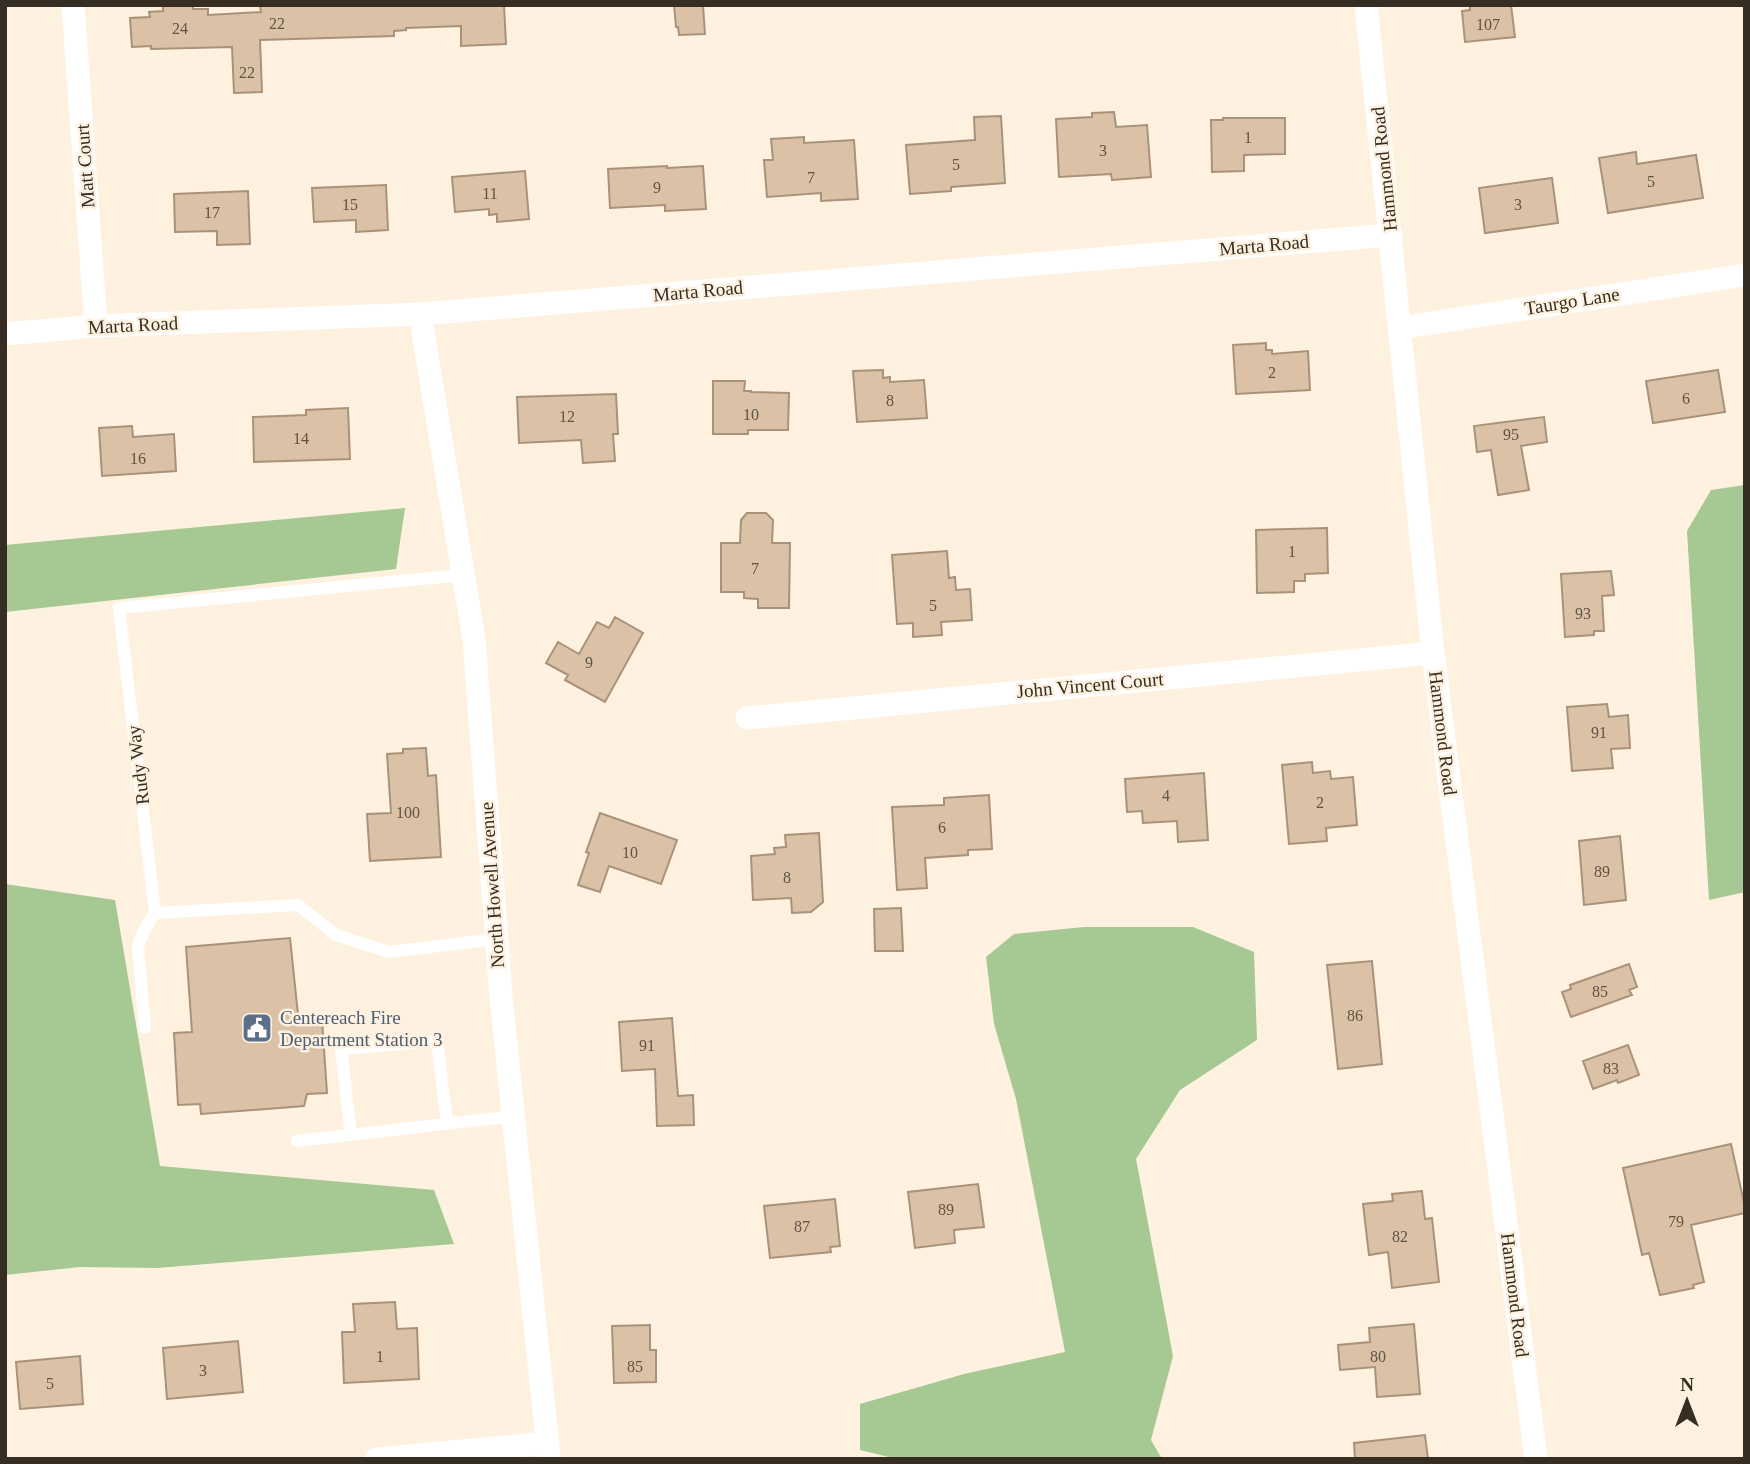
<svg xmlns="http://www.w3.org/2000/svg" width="1750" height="1464" viewBox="0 0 1750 1464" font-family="Georgia,serif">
	<rect width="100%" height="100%" fill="#fff1e0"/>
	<path fill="#a6c893" d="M1745,485V892L1709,900L1687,531L1711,490Z
		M405,508L396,569L5,612V545Z
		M5,884L115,900L160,1166L434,1190L454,1244L157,1268L80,1267L5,1275Z
		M1084,927H1193L1254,952L1257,1040L1180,1090L1136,1159L1173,1356L1151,1440L1162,1459H897L860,1450V1404L964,1374L1065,1352L1016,1099L994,1024L986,957L1014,934Z"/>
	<path fill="#dbc2a7" stroke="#a99279" stroke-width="2" d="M163,5H193V9H208V15L261,12L260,5H504L506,44L461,46V26L406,28V30L394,31V36L260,40L262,92L234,93L232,47L151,49V46L132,47L130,18L150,17L149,12L163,11Z
		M674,5H703L705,34L679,35L678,27H676Z
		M1470,5H1511L1515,37L1465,42L1462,11L1470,10Z
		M1114,112L1116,127L1147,125L1151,177L1112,180L1111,174L1059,177L1056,119L1092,117V113Z
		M1001,116L1005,183L951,187V191L910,194L906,145L975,140L974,117Z
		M1223,118H1285V154L1244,155V171L1212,172L1211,120H1223Z
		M804,137V143L854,140L858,199L821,201V193L767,197L764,160H773L771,139Z
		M1636,152L1637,164L1696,155L1703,198L1608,213L1599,158Z
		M667,166V168L703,166L706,209L665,211V205L610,208L608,169Z
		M525,171L529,219L497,222V214L489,215V209L455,212L452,177Z
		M1552,178L1558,223L1485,233L1479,188Z
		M386,185L388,230L356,232V220L314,222L312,188Z
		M248,191L250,244L217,245V231L175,232L174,194Z
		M1266,343V350H1272V354L1308,351L1310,390L1236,394L1233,345Z
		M883,370V378L890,377V382L924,380L927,418L857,422L853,371Z
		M1718,370L1725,412L1653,423L1646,381Z
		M713,381H745L744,391H751V392L789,393L788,430H748V434H713Z
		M616,394L618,434H613L615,461L583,463L581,440L519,443L517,397Z
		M348,408L350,459L254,462L253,417L306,415V410Z
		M1544,417L1547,442L1521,446L1529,490L1498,495L1491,450L1477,452L1474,426Z
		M132,426L133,437L174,434L176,471L102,476L99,428Z
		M747,513H766L773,520L772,543H790L789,608H758V599L744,598V592H721V543H740L741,520Z
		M1327,528L1328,573L1305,574V581H1294V592L1257,593L1256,530Z
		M947,551L949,578L955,577L956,590L970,589L972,620L941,622L942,635L913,637V623L897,624L892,555Z
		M1611,571L1614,595L1602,596L1604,631H1594V635L1565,637L1561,574Z
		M615,617L643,633L605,702L565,680L568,675L546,663L558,642L579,654L597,622L609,628Z
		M1607,704L1609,717L1628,715L1630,748L1611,749L1613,768L1572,771L1567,707Z
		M426,748L428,776L436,775L441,857L370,861L367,814L391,813L387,754L403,753V749Z
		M1312,762L1313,773L1330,771L1331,779L1353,777L1357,825L1326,828L1327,841L1289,844L1282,765Z
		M1204,773L1208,840L1178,842L1177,821L1143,823L1142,811L1127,812L1125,779Z
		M989,795L992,849L968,850V855L925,858L927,888L897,890L892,807L944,805V798Z
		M600,813L677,840L661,884L609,866L600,892L578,885L589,853L586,852Z
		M819,833L823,902L811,912L792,913L791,898L753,900L751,856L775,854L774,848L786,847L785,835Z
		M1620,836L1626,900L1584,905L1579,841Z
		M901,908L903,951H875L874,909Z
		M290,938L299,1024L322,1020L327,1093L307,1094L304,1106L201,1114L200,1104L178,1105L174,1033L192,1032L186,947Z
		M1372,961L1382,1064L1338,1069L1327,965Z
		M1629,964L1637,987L1629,990L1632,995L1571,1017L1562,992L1571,989L1570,985Z
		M672,1018L678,1096L693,1095L694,1125L657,1126L655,1069L622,1071L619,1022Z
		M1628,1045L1639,1075L1618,1083L1617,1080L1593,1089L1583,1061Z
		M1731,1144L1745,1207V1213L1691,1225L1704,1282L1693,1285L1694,1288L1660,1295L1649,1253L1642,1255L1623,1168Z
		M978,1184L984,1227L954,1230L955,1243L915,1248L908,1192Z
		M1422,1191L1425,1219L1432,1218L1439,1282L1392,1288L1388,1252L1369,1255L1363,1204L1393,1201L1392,1194Z
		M835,1199L840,1246L830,1247L831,1252L770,1258L764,1206Z
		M395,1302L397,1329L417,1328L419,1379L344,1383L342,1332H355L353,1304Z
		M1414,1324L1420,1394L1377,1397L1375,1367L1340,1370L1338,1345L1370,1342L1369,1328Z
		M650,1325V1350H656V1382L614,1383L612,1326Z
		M238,1341L243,1392L167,1399L163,1348Z
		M80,1356L83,1404L20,1409L16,1362Z
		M1425,1435L1428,1459H1355L1354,1443Z"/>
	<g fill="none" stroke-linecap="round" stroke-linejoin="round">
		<path stroke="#fff" stroke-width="12" d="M463,575L119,608L155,913L298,905L336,935L389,952L496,939
			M145,1028L138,947L144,930L155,913
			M351,1135L341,1049L437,1041L447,1124
			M297,1141L514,1116"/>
		<path stroke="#fff" stroke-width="23" d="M73,5L96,326
			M1366,5L1433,653L1536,1459
			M420,314L474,639L501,997L549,1459
			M1399,328L1745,275
			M5,334L96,326L420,314L1391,235
			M747,718L1433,653
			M376,1459L548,1443"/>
	</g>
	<defs>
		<g id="civic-square" transform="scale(1.575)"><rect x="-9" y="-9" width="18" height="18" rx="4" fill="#5c6f8a" stroke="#fff1e0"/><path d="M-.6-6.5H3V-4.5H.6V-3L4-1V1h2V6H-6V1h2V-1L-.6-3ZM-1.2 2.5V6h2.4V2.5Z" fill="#fff"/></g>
	</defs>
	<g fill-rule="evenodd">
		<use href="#civic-square" x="257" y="1028"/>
	</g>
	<g text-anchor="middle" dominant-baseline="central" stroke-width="5" stroke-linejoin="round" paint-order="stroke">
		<g font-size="16" fill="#5f5344">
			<text x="277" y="23">22</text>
			<text x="1488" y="24">107</text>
			<text x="180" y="28">24</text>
			<text x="247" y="72">22</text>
			<text x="1248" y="137">1</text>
			<text x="1103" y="150">3</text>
			<text x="956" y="164">5</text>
			<text x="811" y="177">7</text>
			<text x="1651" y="181">5</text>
			<text x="657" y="187">9</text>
			<text x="490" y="193">11</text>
			<text x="350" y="204">15</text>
			<text x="1518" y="204">3</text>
			<text x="212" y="212">17</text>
			<text x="1272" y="372">2</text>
			<text x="1686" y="398">6</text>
			<text x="890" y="400">8</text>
			<text x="751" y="414">10</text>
			<text x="567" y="416">12</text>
			<text x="1511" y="434">95</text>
			<text x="301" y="438">14</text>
			<text x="138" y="458">16</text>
			<text x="1292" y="551">1</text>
			<text x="755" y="568">7</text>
			<text x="933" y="605">5</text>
			<text x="1583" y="613">93</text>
			<text x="589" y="662">9</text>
			<text x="1599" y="732">91</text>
			<text x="1166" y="795">4</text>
			<text x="1320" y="802">2</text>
			<text x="408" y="812">100</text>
			<text x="942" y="827">6</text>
			<text x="630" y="852">10</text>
			<text x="1602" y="871">89</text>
			<text x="787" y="877">8</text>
			<text x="1600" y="991">85</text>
			<text x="1355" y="1015">86</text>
			<text x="647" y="1045">91</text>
			<text x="1611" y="1068">83</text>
			<text x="946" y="1209">89</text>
			<text x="1676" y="1221">79</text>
			<text x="802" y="1226">87</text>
			<text x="1400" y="1236">82</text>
			<text x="380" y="1356">1</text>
			<text x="1378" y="1356">80</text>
			<text x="635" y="1366">85</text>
			<text x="203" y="1370">3</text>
			<text x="50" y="1383">5</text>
		</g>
		<g font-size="19" fill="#362e23" stroke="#fff1e0">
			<text transform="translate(85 166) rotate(-94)">Matt Court</text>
			<text transform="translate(1384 169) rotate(-96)">Hammond Road</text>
			<text transform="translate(1264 245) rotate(-5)">Marta Road</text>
			<text transform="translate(698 291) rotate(-5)">Marta Road</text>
			<text transform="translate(1572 301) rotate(-9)">Taurgo Lane</text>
			<text transform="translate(133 325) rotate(-3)">Marta Road</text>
			<text transform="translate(1090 685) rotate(-5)">John Vincent Court</text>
			<text transform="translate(1443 733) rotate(83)">Hammond Road</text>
			<text transform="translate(138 765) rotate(-97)">Rudy Way</text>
			<text transform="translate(492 885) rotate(-94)">North Howell Avenue</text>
			<text transform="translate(1515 1295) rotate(83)">Hammond Road</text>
		</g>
		<g font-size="19" fill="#4e5e75" stroke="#fff1e0" text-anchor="start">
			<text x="280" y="1017">Centereach Fire<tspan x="280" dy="22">Department Station 3</tspan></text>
		</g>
	</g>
	<rect width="1750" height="1464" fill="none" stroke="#362e23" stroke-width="14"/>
	<g transform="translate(1687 1401)" stroke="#fff1e0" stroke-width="5" paint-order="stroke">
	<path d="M0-5L12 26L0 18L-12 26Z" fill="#362e23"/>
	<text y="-10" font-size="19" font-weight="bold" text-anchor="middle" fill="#362e23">N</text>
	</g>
</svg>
